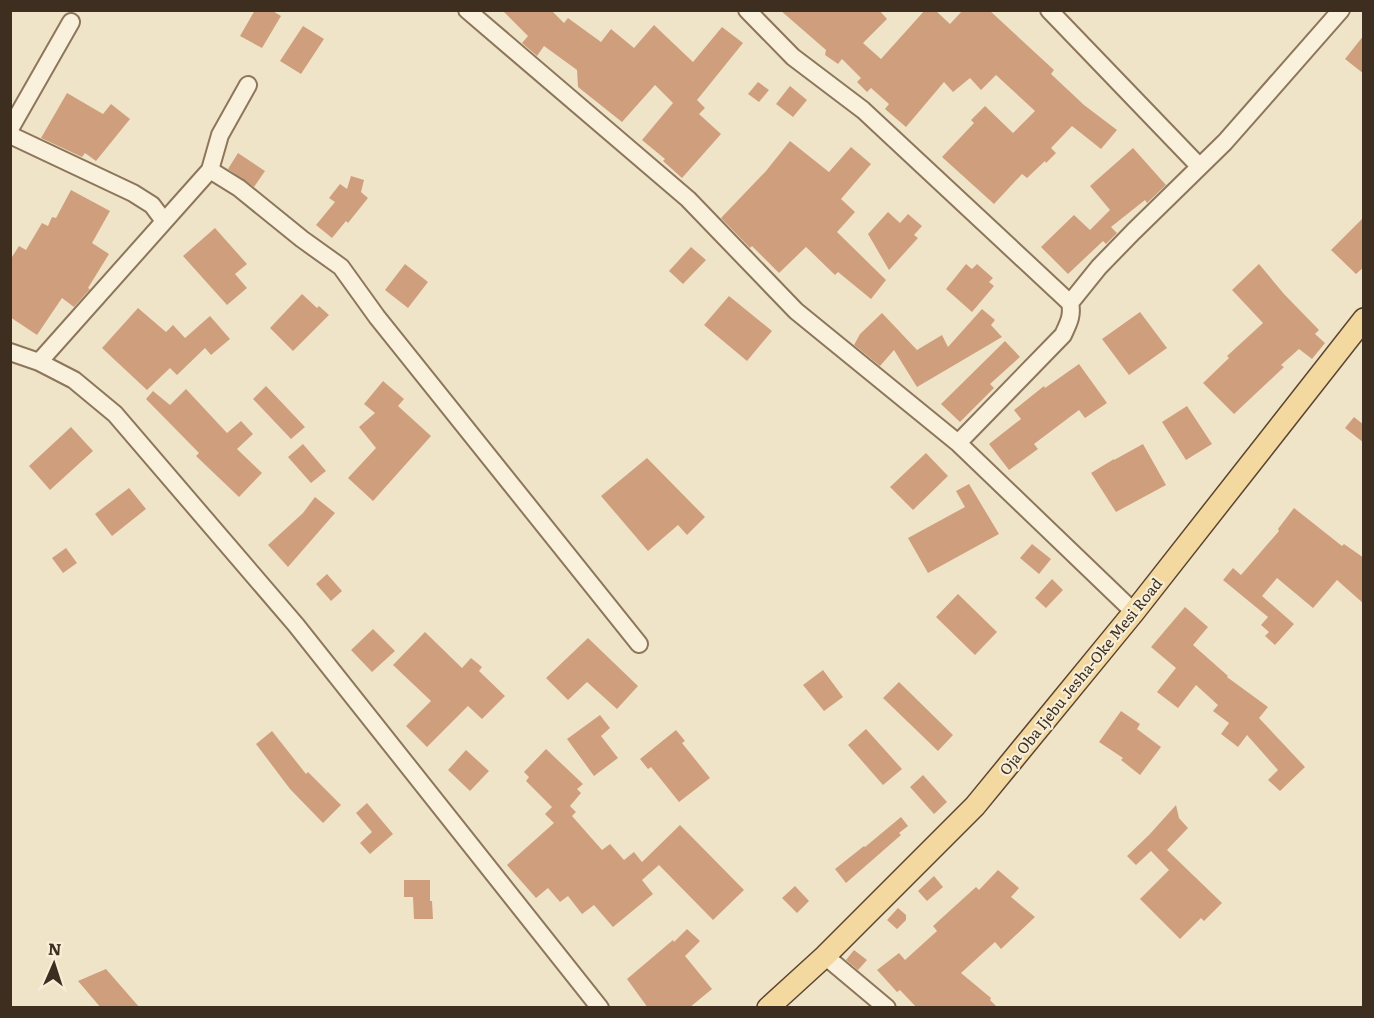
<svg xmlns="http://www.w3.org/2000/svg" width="1374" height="1018" viewBox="0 0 1374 1018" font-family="Literata,serif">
	<rect width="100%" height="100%" fill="#f0e4c8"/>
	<path fill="#cf9f7d" d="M255,10H271L281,16L262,48L240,36Z
		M502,10H551L564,23L568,18L601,42L611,29L634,48L654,25L693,62L722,27L743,43L697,100L705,108L699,114L721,134L682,178L663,161L665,159L642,140L673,103L655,85L622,122L578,87L577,70L544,46L537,56L522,43L528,36Z
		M780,10H879L887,19L863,43L881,59L925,10H935L950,24L963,10H989L1054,70L1051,74L1084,105L1117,130L1101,149L1072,126L1051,148L1056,153L1046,163L1045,161L1027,178L1022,174L994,204L942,157L974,123L971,120L985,106L1013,133L1035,111L996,75L981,90L970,78L953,92L944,82L906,127L885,109L889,104L871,88L867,92L857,82L861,78L842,59L838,64L825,55L826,50Z
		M303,26L324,39L301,74L280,61Z
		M1364,35V74L1345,59Z
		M758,82L769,90L759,102L748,94Z
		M790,86L807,100L793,117L776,104Z
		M67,93L103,114L111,104L130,119L96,161L85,153L82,157L41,138Z
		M790,141L829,172L851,147L871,164L841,199L855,212L837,232L886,280L871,299L838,272L835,275L806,247L779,273L752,246L750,248L721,218L766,171Z
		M1133,148L1166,185L1147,203L1145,200L1111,227L1117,233L1106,244L1103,241L1068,274L1041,247L1074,215L1090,230L1110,210L1090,186Z
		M238,153L265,171L254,187L228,169Z
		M351,176L364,180L361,192L368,198L348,223L346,221L332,238L316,225L335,202L329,198L340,184L347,189Z
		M71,190L110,211L92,243L109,254L88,288L90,289L74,307L62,298L37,335L10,317V260L19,246L26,250L42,223L48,226L52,217L56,218Z
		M888,212L900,223L908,214L922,226L914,235L918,238L889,270L868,234Z
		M1364,217V267L1356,274L1331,250Z
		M215,228L247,264L235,274L247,288L227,305L183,256Z
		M691,247L706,260L683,284L669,271Z
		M405,264L428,282L408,308L385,290Z
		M966,264L972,269L977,264L993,278L989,282L994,286L972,312L946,289Z
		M1259,264L1284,294L1319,330L1315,334L1325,343L1312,359L1299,349L1281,365L1284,367L1234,414L1203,383L1229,358L1227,356L1263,323L1232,290Z
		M302,294L317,308L319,306L329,315L293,351L270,328Z
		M729,296L772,331L747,361L704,325Z
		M138,308L166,332L173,325L185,338L210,316L230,339L211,355L205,348L177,375L170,368L147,390L102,348Z
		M982,309L995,320L991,325L1002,337L917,387L894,350L880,366L854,345L860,334L882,313L917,350L942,335L948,347Z
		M1140,312L1167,348L1129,375L1102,339Z
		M1005,341L1020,357L990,384L994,388L960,422L941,404Z
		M1079,364L1107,403L1085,418L1079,410L1034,444L1038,449L1009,470L989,444L1021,419L1014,410L1044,386L1045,388Z
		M383,381L404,399L398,406L431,436L373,501L348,478L376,448L359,427L375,413L364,404Z
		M266,386L305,427L291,439L253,399Z
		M186,389L227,433L241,421L253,434L237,449L262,473L239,497L196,456L199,453L146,399L153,391L170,405Z
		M1187,406L1212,444L1186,460L1162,422Z
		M1354,417L1364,425V443L1345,428Z
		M71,427L93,451L50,490L29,466Z
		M303,444L326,471L311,483L288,457Z
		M1143,444L1166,485L1116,512L1091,473L1114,459V460Z
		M926,453L948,476L913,510L890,487Z
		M647,458L705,517L687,535L678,525L648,551L601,496Z
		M969,484L999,534L928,573L908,538L965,507L956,491Z
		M129,488L146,509L112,536L95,514Z
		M315,497L335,513L288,567L268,545L303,513Z
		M1294,508L1342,546L1344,544L1364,558V604L1337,580L1313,608L1277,578L1262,596L1294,624L1275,645L1265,636L1269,632L1261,625L1268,617L1223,580L1233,568L1241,575L1279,531L1278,529Z
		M1032,544L1051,559L1039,574L1020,558Z
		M66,548L77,563L63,573L52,558Z
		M327,574L342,591L331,601L316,584Z
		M1052,579L1063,590L1046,608L1035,598Z
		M958,594L997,632L975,655L936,617Z
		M1185,607L1208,627L1193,645L1228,676L1227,677L1268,707L1259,718L1305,767L1280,791L1268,780L1278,770L1247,735L1238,747L1221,734L1229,723L1213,711L1218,705L1196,685L1178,708L1157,692L1176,668L1151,647Z
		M373,629L395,651L372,672L351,650Z
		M425,632L462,668L471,658L482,667L479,671L505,696L482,719L468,706L427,747L406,726L431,701L393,665Z
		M588,638L638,686L617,709L587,682L568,700L546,678Z
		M823,670L843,697L824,711L803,685Z
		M899,682L953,735L938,751L883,698Z
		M1121,711L1140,724L1137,729L1161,747L1140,775L1121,760L1123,758L1099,742Z
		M600,715L610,728L601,736L618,758L594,776L567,739Z
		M866,729L902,769L883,785L848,745Z
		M676,730L685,741L682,743L710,778L679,802L651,767L648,769L640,759Z
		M272,731L306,774L308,772L341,805L323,823L290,789L256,744Z
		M546,749L583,784L577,789L581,793L570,806L576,812L572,816L602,850L610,844L624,860L634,852L642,862L680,825L744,890L713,920L659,865L642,880L653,894L613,927L594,905L582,914L568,896L560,902L548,888L536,898L507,865L554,823L545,814L552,807L526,781L529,777L524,772Z
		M466,750L489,771L470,791L448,770Z
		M923,775L947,802L934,814L910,787Z
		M367,803L393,834L370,854L360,843L372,832L356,813Z
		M1176,805L1179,818L1188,828L1167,850L1222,903L1204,921L1201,918L1180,939L1140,899L1169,870L1151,851L1136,865L1127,856L1149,835Z
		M901,817L908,826L899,833L901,835L846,883L835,869L864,846L865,847Z
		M998,870L1019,888L1011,897L1035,917L1001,949L995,942L961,973L991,998L990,1000L998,1008H917L900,990L897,992L877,970L899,953L905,960L937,931L933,926L976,887L979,890Z
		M934,876L943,887L927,901L918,891Z
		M404,880H430V901H432L433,919H414L413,897H404Z
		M795,886L809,901L797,913L782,898Z
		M898,908L906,915V920L897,929L887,920Z
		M687,929L700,941L685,956L712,989L689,1008H648L627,979L673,940L674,942Z
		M854,950L867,960L858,970L846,960Z
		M106,969L140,1008H101L78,981Z"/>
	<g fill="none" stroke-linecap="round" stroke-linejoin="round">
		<g stroke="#8d765c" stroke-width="20">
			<path id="minor" d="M467,10L688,199L796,311L958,443L1134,612
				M747,10L793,57L863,110L1070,303
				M1049,10L1199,166
				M248,85L220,135L210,170L239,188L302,239L341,267L377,317L639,644
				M10,129L71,22
				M10,135L133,193L152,205L164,221
				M10,352L39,362L74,380L115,414L296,625L600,1008
				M39,362L210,170
				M958,443L1063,335C1068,324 1073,316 1070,303L1099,267L1133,232L1225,142L1341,10
				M825,956L887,1008"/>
		</g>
		<g stroke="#5b4430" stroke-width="24">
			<path id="major" d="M768,1008L825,956L975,806L1134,612L1364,319"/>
		</g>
		<use href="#minor" stroke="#faf1dc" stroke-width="16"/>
		<use href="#major" stroke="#f3d9a0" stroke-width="21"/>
	</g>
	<g text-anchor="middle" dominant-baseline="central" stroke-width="4.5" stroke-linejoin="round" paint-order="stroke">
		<g font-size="15" fill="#3d2e20" stroke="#f7eed8">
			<text transform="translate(1080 676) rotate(-51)">Oja Oba Ijebu Jesha-Oke Mesi Road</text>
		</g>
	</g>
	<rect width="1374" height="1018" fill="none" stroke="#3d2e20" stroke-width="24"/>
	<g transform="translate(54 964) rotate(3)" stroke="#f7eed8" stroke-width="4.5" paint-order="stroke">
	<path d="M0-4.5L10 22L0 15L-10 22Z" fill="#3d2e20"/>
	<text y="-9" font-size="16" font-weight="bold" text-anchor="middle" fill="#3d2e20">N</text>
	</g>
</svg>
